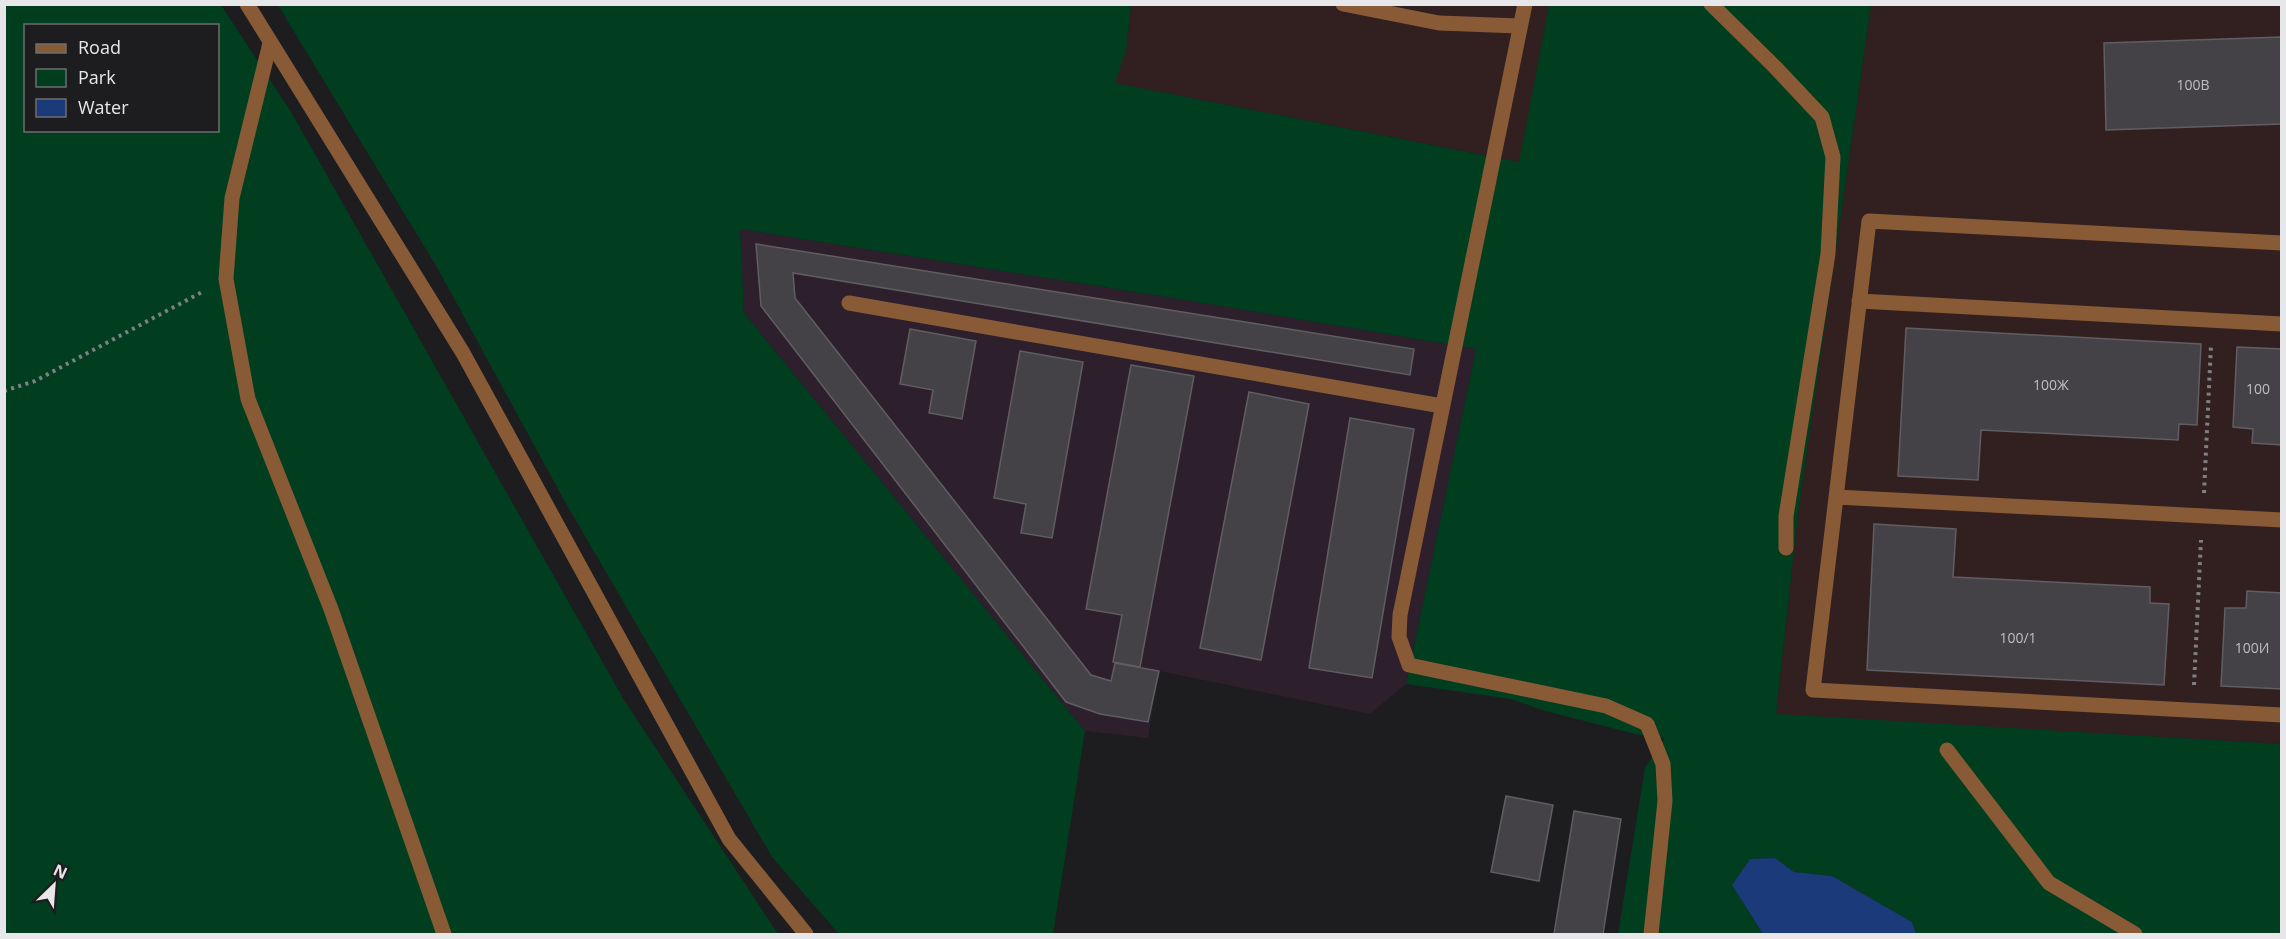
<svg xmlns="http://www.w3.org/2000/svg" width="2286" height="939" viewBox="0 0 2286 939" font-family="'Open Sans',sans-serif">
	<rect width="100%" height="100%" fill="#1d1d20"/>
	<path fill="#321f1f" d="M1131,5H1549L1520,162L1114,83L1126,50Z
		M1871,5H2281V744L1776,715L1798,514Z"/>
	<path fill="#2d1f2c" d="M740,229L1191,301L1476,349L1406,684L1370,714L1159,671L1148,738L1085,731L744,313Z"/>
	<path fill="#003e1f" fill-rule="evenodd" d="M5,5H221L291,112L624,700L778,934H5ZM26,26H218V130H26Z
		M278,5H1131L1126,50L1115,83L1519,162L1549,5H1871L1798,514L1776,714L2281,744V934H1916L1912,922L1832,876L1794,872L1775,858L1750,859L1732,885L1763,934H1618L1645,768L1665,738L1635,734L1542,710L1511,699L1406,684L1476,349L1191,301L740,229L744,313L1085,731L1053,934H839L772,857L564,500L438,269Z"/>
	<path fill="#1b3a79" d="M1775,858L1794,872L1832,876L1912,922L1916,934H1763L1732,885L1750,859Z"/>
	<path fill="#444246" stroke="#605e62" stroke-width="1.5" d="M2282,37V124L2106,130L2104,43Z
		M756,244L1414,349L1410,375L793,273L795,298L1091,675L1111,681L1115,663L1159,671L1148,722L1100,714L1066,702L761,306Z
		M1906,328L2201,344L2197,425L2179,424L2178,440L1981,430L1978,480L1898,476Z
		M910,329L976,341L962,419L929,413L933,390L900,384Z
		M2237,347L2282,349V445L2252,443L2253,429L2233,427Z
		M1020,351L1083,362L1052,538L1021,533L1026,504L994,498Z
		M1131,365L1194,376L1140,667L1113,662L1122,615L1086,609Z
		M1249,392L1309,404L1261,660L1200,648Z
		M1350,418L1414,429L1372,678L1309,668Z
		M1874,524L1956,529L1953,577L2150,587V603L2169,604L2164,685L1867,670Z
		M2247,591L2282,593V689L2221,686L2225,608H2246Z
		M1506,796L1553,805L1539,881L1491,872Z
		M1574,811L1621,819L1603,934H1554Z"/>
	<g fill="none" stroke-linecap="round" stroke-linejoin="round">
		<path stroke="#808082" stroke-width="4" stroke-dasharray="3 4.5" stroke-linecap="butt" d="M4,391L35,381L204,291
			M2204,493L2211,345
			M2194,685L2201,540"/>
		<path stroke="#885b36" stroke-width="15" d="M1343,4L1439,23L1519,26
			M1525,4L1400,615L1399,637L1409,665L1606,706L1647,724L1663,764L1665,801L1651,934
			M1711,4L1775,67L1822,117L1833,157L1828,254L1786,516V548
			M270,43L232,198L226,279L248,399L331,609L444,934
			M2282,243L1869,221L1813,690L2282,715
			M1859,301L2282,324
			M849,303L1442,406
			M1836,497L2282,520
			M1947,750L2049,883L2135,934"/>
		<path stroke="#885b36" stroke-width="15" d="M247,4L463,353L729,839L806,934"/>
	</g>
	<g text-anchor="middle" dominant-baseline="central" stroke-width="5" stroke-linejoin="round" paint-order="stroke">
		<g font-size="14" fill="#bebec0">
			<text x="2193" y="84">100В</text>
			<text x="2051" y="384">100Ж</text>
			<text x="2258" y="388">100</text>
			<text x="2018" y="637">100/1</text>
			<text x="2252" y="647">100И</text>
		</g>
	</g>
	<rect width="2286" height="939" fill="none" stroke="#e7e7e9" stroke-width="12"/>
	<rect x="24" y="24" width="195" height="108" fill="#1d1d20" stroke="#6e6e70" stroke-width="1.5"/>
	<rect x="36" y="44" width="30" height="9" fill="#885b36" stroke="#6e6e70" stroke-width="1.5"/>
	<text x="78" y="54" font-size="18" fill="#e7e7e9">Road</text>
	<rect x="36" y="69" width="30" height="18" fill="#003e1f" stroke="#6e6e70" stroke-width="1.5"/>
	<text x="78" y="84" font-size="18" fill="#e7e7e9">Park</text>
	<rect x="36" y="99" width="30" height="18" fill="#1b3a79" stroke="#6e6e70" stroke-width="1.5"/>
	<text x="78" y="114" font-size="18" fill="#e7e7e9">Water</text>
	<g transform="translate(54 885) rotate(25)" stroke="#1d1d20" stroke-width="4.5" paint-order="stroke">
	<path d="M0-4.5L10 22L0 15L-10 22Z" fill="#e7e7e9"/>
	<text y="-9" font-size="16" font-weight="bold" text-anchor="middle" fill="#e7e7e9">N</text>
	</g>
</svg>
